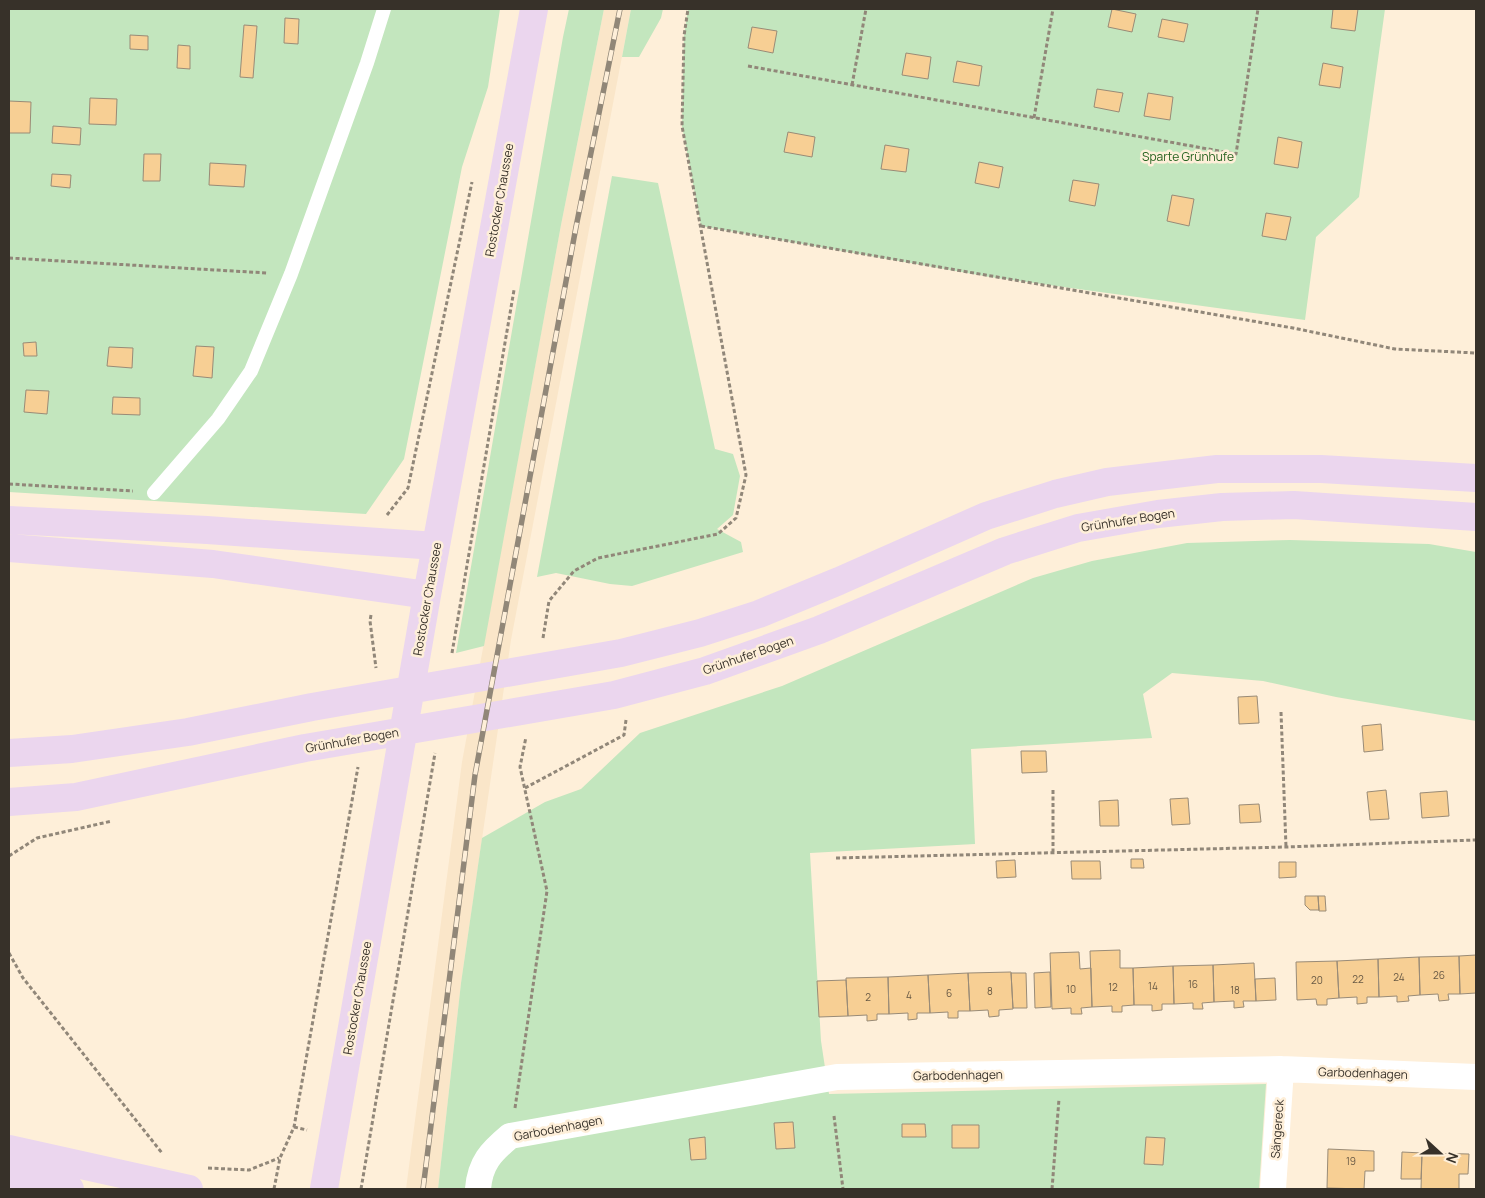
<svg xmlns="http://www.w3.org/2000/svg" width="1485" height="1198" viewBox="0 0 1485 1198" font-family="Manrope,sans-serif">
	<rect width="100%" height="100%" fill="#feefd9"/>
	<path fill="#fae6c9" d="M604,9H631L511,640L461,983L438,1189H406L462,762L561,225Z"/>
	<path fill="#c3e6be" d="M9,9H500L488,87L462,167L404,459L366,514L9,492Z
		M569,9H604L561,225L484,646L456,653L563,37Z
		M631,9H663L661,18L639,57H622Z
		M688,9H1385L1359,197L1316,237L1305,320L990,277L701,226L682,126L684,36Z
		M612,176L658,183L715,449L733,454L740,476L733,515L717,529L741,542L743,552L632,586L610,584L556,573L537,577Z
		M1290,540L1429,544L1476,552V721L1336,697L1263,681L1172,673L1143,694L1152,738L971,749L975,844L810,853L821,1041L829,1094L1266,1084L1259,1189H438L461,983L482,838L545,802L581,789L640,733L782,686L1033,578L1092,561L1187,543Z"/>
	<path fill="#f7cf94" stroke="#998b77" d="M1112,9L1136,14L1132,32L1108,27Z
		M1333,9H1358L1355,31L1331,28Z
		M285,18L299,19L298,44L284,43Z
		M1162,19L1188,24L1184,42L1158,37Z
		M244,25L257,26L253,78L240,77Z
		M752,27L777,31L773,53L748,48Z
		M130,35L148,36V50L130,49Z
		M178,45L190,46V69L177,68Z
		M906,53L931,57L928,79L902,75Z
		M957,61L982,66L979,86L953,82Z
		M1323,63L1343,67L1340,88L1319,85Z
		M1097,89L1123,93L1119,112L1094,107Z
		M1148,93L1173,97L1170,120L1144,116Z
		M90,98L117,99L116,125L89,124Z
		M9,101L31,102L30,133H9Z
		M53,126L81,128L80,145L52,143Z
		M788,132L815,137L812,157L784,152Z
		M1278,137L1302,142L1298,168L1274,164Z
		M885,145L909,149L906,172L881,169Z
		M144,154H161L160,181H143Z
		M979,162L1003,167L999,188L975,183Z
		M210,163L246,165L244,187L209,185Z
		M52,174L71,175L70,188L51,186Z
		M1073,180L1099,184L1095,206L1069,201Z
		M1172,195L1194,199L1189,226L1167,221Z
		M1266,213L1291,217L1286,240L1262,236Z
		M36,342L37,356H24L23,343Z
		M196,346L214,347L212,378L193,376Z
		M109,347L133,348L132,368L107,366Z
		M26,390L49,391L47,414L24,412Z
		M113,397L140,398V415L112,414Z
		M1257,696L1259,723L1239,724L1238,697Z
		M1381,724L1383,750L1364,752L1362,726Z
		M1021,751H1046L1047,772L1022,773Z
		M1386,790L1389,819L1370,820L1367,792Z
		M1447,791L1449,816L1422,818L1420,793Z
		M1188,798L1190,824L1172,825L1170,799Z
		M1118,800L1119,826H1100L1099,801Z
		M1259,804L1261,822L1240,823L1239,805Z
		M1131,859H1143L1144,868H1131Z
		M1015,860L1016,877L997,878L996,861Z
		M1071,861H1100L1101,879H1072Z
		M1279,862H1296V877L1279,878Z
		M1305,896H1318L1319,910H1310L1305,905Z
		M1318,896H1325L1326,911H1319Z
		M1120,950V968H1133L1134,1005L1122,1006V1012H1112V1006L1092,1007L1090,951Z
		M1079,952L1080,969L1091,968L1092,1007L1081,1008L1082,1014H1071V1008L1052,1009L1050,953Z
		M1476,955V993L1460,994L1459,956Z
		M1459,956L1460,994H1448L1449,1000L1439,1001L1438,994L1420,995L1419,957Z
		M1419,957L1420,995L1408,996L1409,1001L1397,1002V996L1379,997L1378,959Z
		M1378,959L1379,997H1367V1003L1357,1004V997L1339,998L1337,961Z
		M1337,961L1339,998L1327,999V1005H1317L1316,999L1297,1000L1296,962Z
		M1254,963L1256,1001H1243L1244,1007L1234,1008V1001L1214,1002L1213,965Z
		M1213,965L1214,1002L1202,1003L1203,1009H1193V1003L1174,1004L1173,966Z
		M1173,966L1174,1004H1162V1010L1152,1011V1005H1134L1133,968Z
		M1011,972L1013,1009L999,1010V1016L989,1017L988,1010L970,1011L968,973Z
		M1050,972L1051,1007L1035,1008L1034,973Z
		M968,973L970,1011H958V1018H948V1012L930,1013L928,975Z
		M1011,973H1026L1027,1008H1013Z
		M928,975L930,1013H917V1019L908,1020V1013L889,1014L888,977Z
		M888,977L889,1014H877V1020L867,1021V1015L848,1016L846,978Z
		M1275,978L1276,1000L1256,1001L1255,979Z
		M846,980L848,1016L819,1017L817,981Z
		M793,1122L795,1148L776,1149L774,1123Z
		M902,1124H925L926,1137H902Z
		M952,1125H979V1148H952Z
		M705,1137L706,1159L691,1160L689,1139Z
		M1146,1137L1165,1138L1163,1165L1144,1164Z
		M1328,1149L1374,1151V1171H1365L1364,1189L1327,1188Z
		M1402,1152L1422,1153L1421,1179H1401Z
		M1422,1153L1469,1154L1468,1174H1459V1189H1421Z"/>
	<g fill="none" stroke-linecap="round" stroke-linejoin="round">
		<path stroke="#918779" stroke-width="3" stroke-dasharray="4 2.5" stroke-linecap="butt" d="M748,66L1236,154L1258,9
			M852,85L866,9
			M1034,118L1053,9
			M701,226L1293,328L1395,349L1476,353
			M9,258L268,273
			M9,484L133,491
			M387,515L408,488L472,182
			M371,615L370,621L376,668
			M543,638L549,601L574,571L598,558L718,534L736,518L746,475L682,126L684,36L688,9
			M452,653L514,290
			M1281,712L1286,847
			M525,788L624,735L626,720
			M1053,790V852
			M9,856L37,838L112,821
			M836,858L1286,847L1476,840
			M9,953L23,978L162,1153
			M515,1108L547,891L520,767L526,737
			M834,1116L843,1189
			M294,1127L307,1130
			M208,1168L249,1170L279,1158
			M274,1189L280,1158L294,1127L358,767
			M361,1189L435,753
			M1052,1189L1059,1099"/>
		<path stroke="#fff" stroke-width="14" d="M154,493L218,419L251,371L291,274L367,63L384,9"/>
		<path stroke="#fff" stroke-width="26" d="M478,1189C480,1163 491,1152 510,1136L837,1077L1281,1069L1476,1077
			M1273,1189L1281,1069"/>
		<path stroke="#ebd6ee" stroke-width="28" d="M9,520L207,530L436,546
			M9,548L213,564L427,595
			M9,753L72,749L188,732L312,707L621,653L700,633L759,614L839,581L986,516L1055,494L1107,482L1217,469H1321L1476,478
			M9,802L76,797L305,748L614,695L705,671L819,630L1005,551L1078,528L1158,514L1222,507L1294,505L1476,517
			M9,1149L189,1189
			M9,1173L70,1189
			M324,1189L427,595L534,9"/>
		<g stroke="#918778" stroke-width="5.5">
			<path id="rail" d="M423,1189L475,775L576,227L620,9"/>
		</g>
		<use href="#rail" stroke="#feefd9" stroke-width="4" stroke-dasharray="11" stroke-linecap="butt"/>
	</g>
	<g text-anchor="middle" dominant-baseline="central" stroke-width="5" stroke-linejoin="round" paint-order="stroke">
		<g font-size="10" fill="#675844">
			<text x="1439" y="975">26</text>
			<text x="1399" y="977">24</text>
			<text x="1358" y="979">22</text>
			<text x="1317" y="980">20</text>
			<text x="1193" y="984">16</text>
			<text x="1153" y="986">14</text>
			<text x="1113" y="987">12</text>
			<text x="1071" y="989">10</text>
			<text x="1235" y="990">18</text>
			<text x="990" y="991">8</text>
			<text x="949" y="993">6</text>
			<text x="909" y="995">4</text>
			<text x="868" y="997">2</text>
			<text x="1351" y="1161">19</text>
		</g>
		<g font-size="12" fill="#25621f" stroke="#feefd9">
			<text x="1188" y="156">Sparte Grünhufe</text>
		</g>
		<g font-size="12" fill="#373129" stroke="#feefd9">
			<text transform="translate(499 200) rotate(-80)">Rostocker Chaussee</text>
			<text transform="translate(1128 520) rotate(-9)">Grünhufer Bogen</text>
			<text transform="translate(427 599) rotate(-80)">Rostocker Chaussee</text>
			<text transform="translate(748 655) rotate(-19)">Grünhufer Bogen</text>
			<text transform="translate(352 740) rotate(-10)">Grünhufer Bogen</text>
			<text transform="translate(357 998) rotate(-80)">Rostocker Chaussee</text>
			<text transform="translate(1363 1073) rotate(2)">Garbodenhagen</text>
			<text transform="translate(958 1075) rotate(-1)">Garbodenhagen</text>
			<text transform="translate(558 1128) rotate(-11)">Garbodenhagen</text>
			<text transform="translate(1277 1129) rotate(-86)">Sängereck</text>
		</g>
	</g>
	<rect width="1485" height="1198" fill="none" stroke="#373129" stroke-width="20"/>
	<g transform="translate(1440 1153) rotate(111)" stroke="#feefd9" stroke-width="4" paint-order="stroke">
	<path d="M0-4L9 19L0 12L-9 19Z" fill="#373129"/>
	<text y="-8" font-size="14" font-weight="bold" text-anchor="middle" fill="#373129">N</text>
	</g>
</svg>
